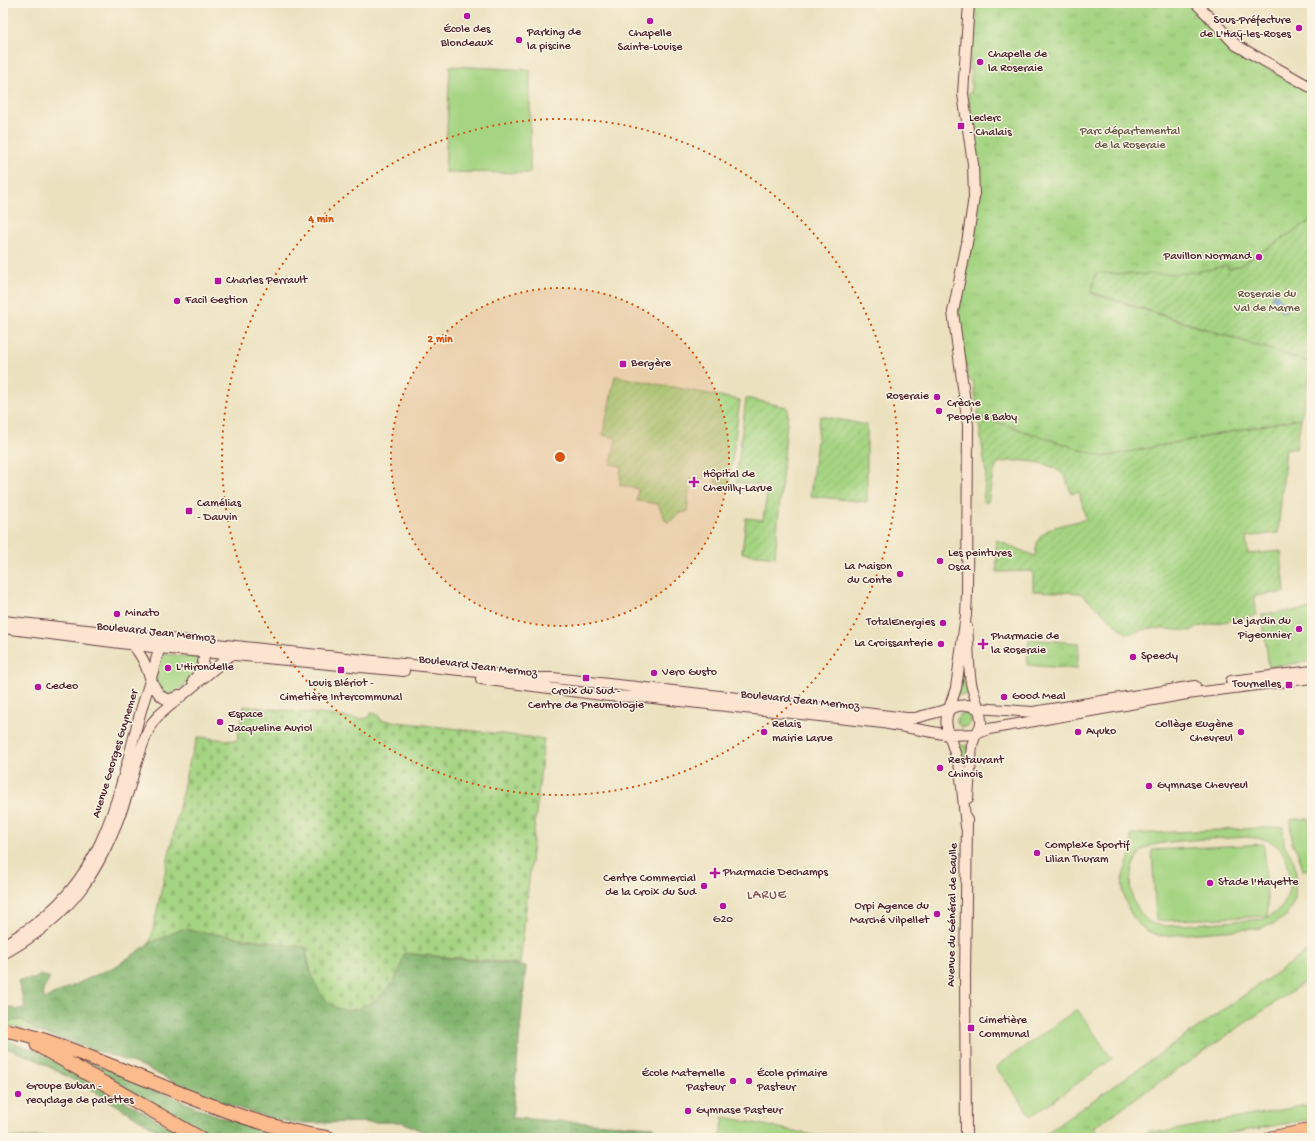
<svg xmlns="http://www.w3.org/2000/svg" width="1315" height="1141" viewBox="0 0 1315 1141" font-family="'Gochi Hand',sans-serif">
	<defs>
		<pattern id="forest-crowns" width="20" height="18" patternUnits="userSpaceOnUse"><rect width="20" height="18" fill="#84b670"/><path d="M2 6a3 3 0 1 1 6 0M12 15a3 3 0 1 1 6 0" fill="none" stroke="#6e935c"/></pattern>
		<pattern id="cemetery-stones" width="16" height="16" patternUnits="userSpaceOnUse"><rect width="16" height="16" fill="#a5d482"/><path d="M2 7V4a2 2 0 0 1 4 0v3zM10 15v-3a2 2 0 0 1 4 0v3z" fill="#90b670"/></pattern>
		<pattern id="park-tufts" width="24" height="20" patternUnits="userSpaceOnUse"><rect width="24" height="20" fill="#a5d482"/><path d="M3 7l-1-3M5 7V3M7 7l1-3M15 17l-1-3M17 17v-4M19 17l1-3" fill="none" stroke="#90b670"/></pattern>
		<pattern id="garden-furrows" width="10" height="10" patternUnits="userSpaceOnUse"><rect width="10" height="10" fill="#a5d482"/><path d="M-1 1l2-2M0 10L10 0M9 11l2-2" fill="none" stroke="#90b670"/></pattern>
		<pattern id="water-waves" width="16" height="10" patternUnits="userSpaceOnUse"><rect width="16" height="10" fill="#69a6db"/><path d="M0 5q4-4 8 0t8 0" fill="none" stroke="#5887b2"/></pattern>
	</defs>
	<rect width="100%" height="100%" fill="#fcf5e5"/>
	<filter id="ink" filterUnits="userSpaceOnUse"><feTurbulence type="fractalNoise" baseFrequency=".025" numOctaves="2"/><feDisplacementMap in="SourceGraphic" scale="8" xChannelSelector="R" yChannelSelector="G"/><feConvolveMatrix kernelMatrix="1 2 1 2 8 2 1 2 1" color-interpolation-filters="sRGB"/></filter>
	<filter id="wash" filterUnits="userSpaceOnUse"><feTurbulence type="fractalNoise" baseFrequency=".012" numOctaves="4" result="noise"/><feDisplacementMap in="SourceGraphic" scale="16" xChannelSelector="R" yChannelSelector="G"/><feGaussianBlur stdDeviation="0.9" result="paint"/><feColorMatrix in="noise" values="0 0 0 0 0 0 0 0 0 0 0 0 0 0 0 0 0 1.4 0 .05"/><feComposite in="paint" operator="in"/></filter>
	<g filter="url(#wash)">
		<rect width="100%" height="100%" fill="#ece1bf"/>
		<path fill="#a5d482" stroke="#787a56" fill-rule="evenodd" d="M450,66L530,70V173L445,172Z
			M164,654L200,658L199,670L176,693L165,695C163,692 160,690 158,687C154,679 157,660 164,654Z
			M963,664H966L969,695H956Z
			M957 720a7 7 0 1 1 14 0a7 7 0 1 1-14 0Z
			M957,745L968,746L966,770L965,771Z
			M1291,819H1309L1312,870H1303L1297,851L1292,843Z
			M1283,827L1284,844L1294,861L1296,874L1295,899L1287,915L1275,923L1262,928L1161,936C1157,934 1151,933 1147,931C1130,920 1120,895 1123,876C1125,868 1129,861 1131,853C1132,847 1131,840 1131,834ZM1246,837C1256,838 1267,838 1276,845C1292,858 1293,889 1283,905C1279,912 1271,915 1263,919L1166,926C1162,925 1155,925 1151,923C1143,919 1137,907 1133,899C1127,883 1131,858 1146,848C1160,839 1226,839 1246,837Z
			M1264,844L1268,916L1156,921L1152,850Z
			M1077,1009L1112,1059L1031,1116L996,1067Z
			M22,1019L39,1032L3,1025V1022Z
			M1312,1104V1119L1202,1138H1169L1168,1136L1138,1138L1148,1131L1163,1132Z
			M724,1117L823,1137V1138H720Z
			M113,1133L165,1135L189,1138H3Z"/>
		<path fill="url(#forest-crowns)" stroke="#676a4e" d="M182,929L305,947L310,971L399,973L403,953L526,966L512,1118L654,1127L658,1138H437L402,1122L296,1123L270,1118L235,1107L186,1088L140,1065L39,1032L22,1020L3,1022V1001L5,1006L18,1010L25,1007L18,980L34,979L41,975L50,978L43,990L44,999L118,965L150,943Z
			M3,1039L37,1051L189,1138L165,1135L92,1090L31,1057L3,1047Z
			M69,1053L217,1116L298,1138H213L68,1055Z"/>
		<path fill="url(#cemetery-stones)" stroke="#787a56" d="M244,706L364,719L370,717L371,713L377,714L381,720L544,739L520,964L404,953C402,960 401,968 398,974C385,997 351,1025 326,1000C312,985 310,966 305,947L182,929L150,943L188,766L198,737L237,741Z"/>
		<path fill="url(#park-tufts)" stroke="#787a56" d="M975,3H1188L1232,49L1312,93V220L1239,266L1228,270L1227,266L1091,293L1312,363L1301,418L1103,457L978,416L977,412L980,409L979,404L976,402L973,381L968,379L957,319L958,308L973,238L978,194L968,94L971,93V69H969Z
			M1312,609V661L1269,667L1262,614Z
			M1029,639L1079,643L1077,669L1027,665Z
			M1312,948V977L1094,1127L1097,1138H1039Z"/>
		<path fill="url(#garden-furrows)" stroke="#787a56" d="M1312,220V363L1091,292L1096,273C1140,274 1184,278 1227,265L1228,269L1239,266Z
			M615,376L740,400L729,486L715,483L716,476L713,472L704,474L703,483L690,481L687,512L680,513L669,522L666,521L658,504L637,501L638,489L620,485L621,466L611,464L616,438L603,435Z
			M746,398L787,407L788,410L775,557L742,553L746,518L763,520L768,486L736,482Z
			M820,416L867,425V502L810,496Z
			M978,416L1103,457L1301,418L1296,449L1286,448L1278,533L1246,537L1248,554L1281,551L1285,592L1254,596L1257,615L1197,627L1191,631L1151,628L1127,634L1080,593L1033,591V571L997,572L996,540L1035,556C1036,552 1036,546 1038,541C1044,525 1072,524 1086,519L1079,492L1071,493C1069,489 1068,483 1066,478C1054,460 1017,458 998,463L993,474L988,502H983L986,473Z"/>
		<path fill="url(#water-waves)" stroke="#5a6283" d="M1276,293L1286,307V310L1282,312L1272,298V296Z"/>
	</g>
	<g filter="url(#ink)">
		<g fill="none" stroke-linecap="round" stroke-linejoin="round">
			<g stroke="#623c41" stroke-width="12">
				<path id="secondary" d="M1196,3L1236,45L1312,88
					M3,621L533,678H553L766,701L906,718H915L949,709L956,688L966,615L967,592L968,425L953,312L967,243L974,197L973,164L963,94L969,3
					M967,627C969,645 968,665 971,683C973,694 981,711 981,720C982,726 979,729 976,734L949,735C946,725 945,719 949,709L958,706L968,705L977,708L1033,712L1195,686
					M3,628L160,648L404,671
					M132,644C136,649 140,654 143,660C150,673 157,712 179,695
					M481,679L609,696L644,697L883,723L949,735L960,768L966,827
					M193,681L202,669L206,645
					M1231,681L1312,671
					M968,798L972,745L976,734L989,729L1187,694L1312,678
					M3,945C97,892 112,823 137,725C143,701 152,677 158,653L163,643
					M3,954C73,916 102,869 127,795C135,771 140,745 152,723L159,715L232,654
					M966,1138L965,976L967,820"/>
			</g>
			<g stroke="#623c41" stroke-width="15">
				<path id="motorway" d="M3,1030C38,1035 74,1051 107,1064C180,1092 250,1126 329,1138
					M37,1045L200,1138
					M1271,1138L1312,1130"/>
			</g>
			<use href="#secondary" stroke="#fde4d1" stroke-width="10"/>
			<use href="#motorway" stroke="#fbbb8d" stroke-width="13"/>
		</g>
	</g>
	<circle cx="560" cy="457" r="169" fill="#d8530f" fill-opacity=".12"/>
	<g fill="none" stroke="#d8530f" stroke-width="2" stroke-dasharray="2 4">
		<circle cx="560" cy="457" r="169"/>
		<circle cx="560" cy="457" r="338"/>
	</g>
	<g fill="#b5179e" stroke="#fcf5e5" stroke-width="1.5">
		<circle cx="467" cy="16" r="4"/>
		<circle cx="650" cy="21" r="4"/>
		<circle cx="1299" cy="28" r="4"/>
		<circle cx="519" cy="40" r="4"/>
		<circle cx="980" cy="62" r="4"/>
		<rect x="957" y="122" width="8" height="8" rx="2"/>
		<circle cx="1259" cy="257" r="4"/>
		<rect x="214" y="277" width="8" height="8" rx="2"/>
		<circle cx="177" cy="301" r="4"/>
		<rect x="619" y="360" width="8" height="8" rx="2"/>
		<circle cx="937" cy="397" r="4"/>
		<circle cx="939" cy="411" r="4"/>
		<path d="M692 476h4v4h4v4h-4v4h-4v-4h-4v-4h4z"/>
		<rect x="185" y="507" width="8" height="8" rx="2"/>
		<circle cx="940" cy="561" r="4"/>
		<circle cx="900" cy="574" r="4"/>
		<circle cx="117" cy="614" r="4"/>
		<circle cx="943" cy="623" r="4"/>
		<circle cx="1299" cy="629" r="4"/>
		<circle cx="941" cy="644" r="4"/>
		<path d="M981 638h4v4h4v4h-4v4h-4v-4h-4v-4h4z"/>
		<circle cx="1133" cy="657" r="4"/>
		<circle cx="168" cy="668" r="4"/>
		<rect x="337" y="666" width="8" height="8" rx="2"/>
		<circle cx="654" cy="673" r="4"/>
		<rect x="582" y="674" width="8" height="8" rx="2"/>
		<rect x="1285" y="681" width="8" height="8" rx="2"/>
		<circle cx="38" cy="687" r="4"/>
		<circle cx="1004" cy="697" r="4"/>
		<circle cx="220" cy="722" r="4"/>
		<circle cx="764" cy="732" r="4"/>
		<circle cx="1078" cy="732" r="4"/>
		<circle cx="1241" cy="732" r="4"/>
		<circle cx="940" cy="768" r="4"/>
		<circle cx="1149" cy="786" r="4"/>
		<circle cx="1037" cy="853" r="4"/>
		<path d="M713 867h4v4h4v4h-4v4h-4v-4h-4v-4h4z"/>
		<circle cx="1210" cy="883" r="4"/>
		<circle cx="704" cy="886" r="4"/>
		<circle cx="723" cy="906" r="4"/>
		<circle cx="937" cy="914" r="4"/>
		<rect x="967" y="1024" width="8" height="8" rx="2"/>
		<circle cx="733" cy="1081" r="4"/>
		<circle cx="749" cy="1081" r="4"/>
		<circle cx="18" cy="1094" r="4"/>
		<circle cx="688" cy="1111" r="4"/>
	</g>
	<g text-anchor="middle" dominant-baseline="central" stroke-width="3" stroke-linejoin="round" paint-order="stroke">
		<g font-size="12" fill="#4a1f2b" stroke="#fcf5e5" text-anchor="start">
			<text x="1291" y="21" text-anchor="end">Sous-Préfecture<tspan x="1291" dy="14">de L'Haÿ-les-Roses</tspan></text>
			<text x="467" y="30" text-anchor="middle">École des<tspan x="467" dy="14">Blondeaux</tspan></text>
			<text x="527" y="33">Parking de<tspan x="527" dy="14">la piscine</tspan></text>
			<text x="650" y="34" text-anchor="middle">Chapelle<tspan x="650" dy="14">Sainte-Louise</tspan></text>
			<text x="988" y="55">Chapelle de<tspan x="988" dy="14">la Roseraie</tspan></text>
			<text x="969" y="119">Leclerc<tspan x="969" dy="14">- Chalais</tspan></text>
			<text x="1251" y="257" text-anchor="end">Pavillon Normand</text>
			<text x="226" y="281">Charles Perrault</text>
			<text x="185" y="301">Facil Gestion</text>
			<text x="631" y="364">Bergère</text>
			<text x="929" y="397" text-anchor="end">Roseraie</text>
			<text x="947" y="404">Crèche<tspan x="947" dy="14">People &amp; Baby</tspan></text>
			<text x="703" y="475">Hôpital de<tspan x="703" dy="14">Chevilly-Larue</tspan></text>
			<text x="197" y="504">Camélias<tspan x="197" dy="14">- Dauvin</tspan></text>
			<text x="948" y="554">Les peintures<tspan x="948" dy="14">Osca</tspan></text>
			<text x="892" y="567" text-anchor="end">La Maison<tspan x="892" dy="14">du Conte</tspan></text>
			<text x="125" y="614">Minato</text>
			<text x="1291" y="622" text-anchor="end">Le jardin du<tspan x="1291" dy="14">Pigeonnier</tspan></text>
			<text x="935" y="623" text-anchor="end">TotalEnergies</text>
			<text x="991" y="637">Pharmacie de<tspan x="991" dy="14">la Roseraie</tspan></text>
			<text x="933" y="644" text-anchor="end">La Croissanterie</text>
			<text x="1141" y="657">Speedy</text>
			<text x="176" y="668">L'Hirondelle</text>
			<text x="662" y="673">Vero Gusto</text>
			<text x="341" y="684" text-anchor="middle">Louis Blériot -<tspan x="341" dy="14">Cimetière Intercommunal</tspan></text>
			<text x="1281" y="685" text-anchor="end">Tournelles</text>
			<text x="46" y="687">Cedeo</text>
			<text x="586" y="692" text-anchor="middle">Croix du Sud -<tspan x="586" dy="14">Centre de Pneumologie</tspan></text>
			<text x="1012" y="697">Good Meal</text>
			<text x="228" y="715">Espace<tspan x="228" dy="14">Jacqueline Auriol</tspan></text>
			<text x="772" y="725">Relais<tspan x="772" dy="14">mairie Larue</tspan></text>
			<text x="1233" y="725" text-anchor="end">Collège Eugène<tspan x="1233" dy="14">Chevreul</tspan></text>
			<text x="1086" y="732">Ayuko</text>
			<text x="948" y="761">Restaurant<tspan x="948" dy="14">Chinois</tspan></text>
			<text x="1157" y="786">Gymnase Chevreul</text>
			<text x="1045" y="846">Complexe Sportif<tspan x="1045" dy="14">Lilian Thuram</tspan></text>
			<text x="723" y="873">Pharmacie Dechamps</text>
			<text x="696" y="879" text-anchor="end">Centre Commercial<tspan x="696" dy="14">de la Croix du Sud</tspan></text>
			<text x="1218" y="883">Stade l'Hayette</text>
			<text x="929" y="907" text-anchor="end">Orpi Agence du<tspan x="929" dy="14">Marché Vilpellet</tspan></text>
			<text x="723" y="920" text-anchor="middle">G20</text>
			<text x="979" y="1021">Cimetière<tspan x="979" dy="14">Communal</tspan></text>
			<text x="725" y="1074" text-anchor="end">École Maternelle<tspan x="725" dy="14">Pasteur</tspan></text>
			<text x="757" y="1074">École primaire<tspan x="757" dy="14">Pasteur</tspan></text>
			<text x="26" y="1087">Groupe Buban -<tspan x="26" dy="14">recyclage de palettes</tspan></text>
			<text x="696" y="1111">Gymnase Pasteur</text>
		</g>
		<g font-size="12" fill="#655545" stroke="#fcf5e5">
			<text x="1130" y="132">Parc départemental<tspan x="1130" dy="14">de la Roseraie</tspan></text>
			<text x="1267" y="295">Roseraie du<tspan x="1267" dy="14">Val de Marne</tspan></text>
		</g>
		<g font-size="12" fill="#4a1f2b" stroke="#fcf5e5">
			<text transform="translate(156 633) rotate(6)">Boulevard Jean Mermoz</text>
			<text transform="translate(478 667) rotate(7)">Boulevard Jean Mermoz</text>
			<text transform="translate(800 701) rotate(6)">Boulevard Jean Mermoz</text>
			<text transform="translate(116 754) rotate(-73)">Avenue Georges Guynemer</text>
			<text transform="translate(953 915) rotate(-89)">Avenue du Général de Gaulle</text>
		</g>
		<g font-size="13" letter-spacing="1" fill="#825255" stroke="#fcf5e5">
			<text x="767" y="895">LARUE</text>
		</g>
	</g>
	<circle cx="560" cy="457" r="6" fill="#d8530f" stroke="#fcf5e5" stroke-width="2"/>
	<g font-size="12" text-anchor="middle" font-weight="bold" fill="#d8530f" stroke="#fcf5e5" stroke-width="3" stroke-linejoin="round" paint-order="stroke">
		<text x="321" y="222">4 min</text>
		<text x="440" y="342">2 min</text>
	</g>
	<rect width="1315" height="1141" fill="none" stroke="#fcf5e5" stroke-width="16"/>
</svg>
